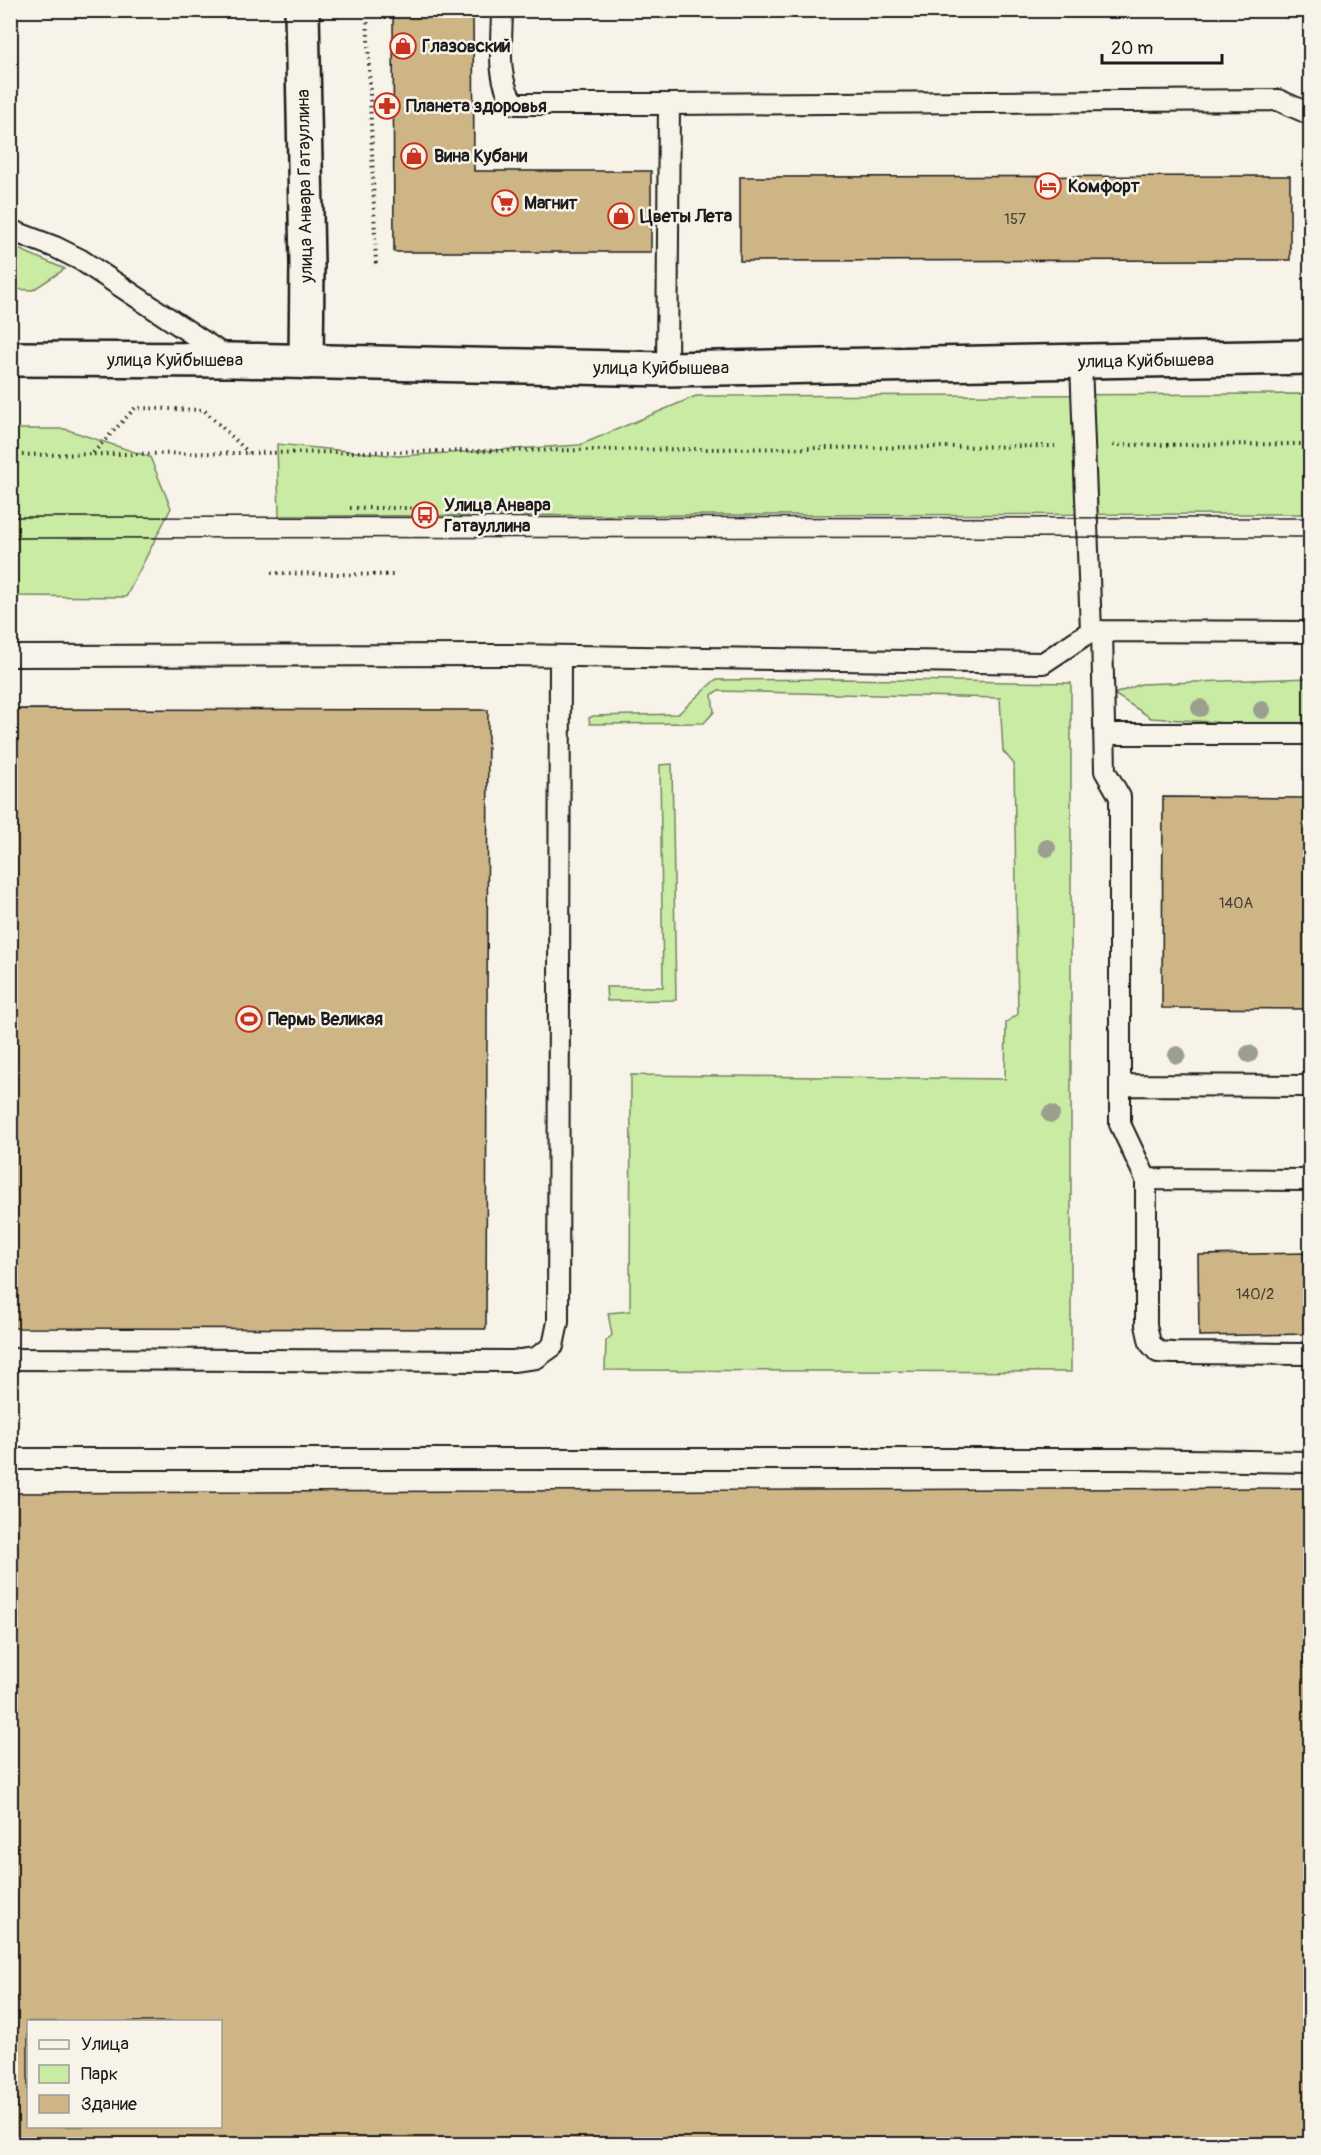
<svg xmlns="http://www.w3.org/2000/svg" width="1321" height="2155" viewBox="0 0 1321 2155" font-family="Pangolin,sans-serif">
	<rect width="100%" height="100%" fill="#f7f3e8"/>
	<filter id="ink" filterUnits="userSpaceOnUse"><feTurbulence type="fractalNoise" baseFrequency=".0167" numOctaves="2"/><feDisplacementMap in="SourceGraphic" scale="12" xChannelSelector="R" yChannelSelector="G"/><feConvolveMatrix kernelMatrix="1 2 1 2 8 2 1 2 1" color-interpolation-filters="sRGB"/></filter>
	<g filter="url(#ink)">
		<path fill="#caeba3" stroke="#738460" stroke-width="1.5" d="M11,246L65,269L33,290L11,289Z
			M1310,394V514L279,516L277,444L398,456L580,445L696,396Z
			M11,429H65L150,457L171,508L126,597L11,596Z
			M1310,678V725L1272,726L1151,718L1114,694L1141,684Z
			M842,679L1071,683V1372L605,1370L606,1341L612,1335L608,1313L630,1311L631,1075L1005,1079L1006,1023L1018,1014L1014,764L1003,751L1000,698L717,691L712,695L714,712L704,723L590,724L589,718L593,716L678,714L715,680Z
			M672,764L676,1000L607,1001L606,987H663L660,765Z"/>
		<path fill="#ceb585" stroke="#1c1c1c" stroke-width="1.5" fill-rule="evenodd" d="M393,10H473L474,171H651V252H394Z
			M1290,176V260L740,261V177Z
			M10,709L488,710L486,1329L10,1328Z
			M1163,797L1310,798V1009L1162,1008Z
			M1310,1253V1334L1199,1336L1198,1255Z
			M1310,1488V2144H10V1493ZM28,2022H220V2126H28Z"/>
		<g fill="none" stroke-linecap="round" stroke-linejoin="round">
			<g stroke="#1c1c1c" stroke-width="24">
				<path id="service" d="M502,10C502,40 495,81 515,104H669L667,369
					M669,104L1278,100L1310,114
					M10,230L55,247L81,260L227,357
					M1081,363L1091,631
					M1102,631L1105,771L1120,797V1124L1146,1179V1325L1150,1343L1158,1352L1173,1353L1310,1354
					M10,656L510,655L1043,663L1091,631L1310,632
					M1105,734H1310
					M1120,1085L1310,1086
					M1146,1179L1310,1180
					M10,1359L513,1361L536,1358L553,1346L558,1322L560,656
					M10,1459H1125L1310,1462"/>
			</g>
			<g stroke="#1c1c1c" stroke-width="38">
				<path id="tertiary" d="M302,10L307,265L306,362"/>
			</g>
			<g stroke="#1c1c1c" stroke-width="38">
				<path id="secondary" d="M10,359L232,360L667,369L1310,357"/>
			</g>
			<path stroke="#1c1c1c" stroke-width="4" stroke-dasharray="1.5 4.5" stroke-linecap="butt" d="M367,10L376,265
				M1113,445L1310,444
				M93,453L135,408L204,410L249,453
				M10,455L1055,446
				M350,508H437
				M271,573L394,575"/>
			<use href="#service" stroke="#f7f3e8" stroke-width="20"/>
			<use href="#tertiary" stroke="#f7f3e8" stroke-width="33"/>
			<use href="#secondary" stroke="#f7f3e8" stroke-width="33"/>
			<path stroke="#1c1c1c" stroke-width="1.5" d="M10,517L1310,518
				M10,538L1310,537"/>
		</g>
		<g fill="#9b9f8e">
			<circle cx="1200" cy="708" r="9"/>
			<circle cx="1262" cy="710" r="9"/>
			<circle cx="1047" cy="848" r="9"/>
			<circle cx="1249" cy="1054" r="9"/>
			<circle cx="1177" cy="1055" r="9"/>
			<circle cx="1051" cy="1114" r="9"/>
		</g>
	</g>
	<defs>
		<g id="shop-ring" transform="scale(1.35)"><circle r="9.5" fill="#f7f3e8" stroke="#c8321e" stroke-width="1.5"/><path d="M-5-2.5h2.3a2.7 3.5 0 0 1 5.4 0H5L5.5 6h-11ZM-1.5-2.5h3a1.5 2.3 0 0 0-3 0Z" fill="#c8321e"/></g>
		<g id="pharmacy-ring" transform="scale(1.35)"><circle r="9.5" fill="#f7f3e8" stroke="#c8321e" stroke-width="1.5"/><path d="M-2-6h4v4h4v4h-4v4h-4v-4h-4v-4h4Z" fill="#c8321e"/></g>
		<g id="hotel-ring" transform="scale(1.35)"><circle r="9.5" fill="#f7f3e8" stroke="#c8321e" stroke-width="1.5"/><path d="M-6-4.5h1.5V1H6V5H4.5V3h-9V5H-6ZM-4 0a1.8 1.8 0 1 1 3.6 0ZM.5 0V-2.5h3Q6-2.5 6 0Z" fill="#c8321e"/></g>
		<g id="supermarket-ring" transform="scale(1.35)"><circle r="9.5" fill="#f7f3e8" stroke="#c8321e" stroke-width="1.5"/><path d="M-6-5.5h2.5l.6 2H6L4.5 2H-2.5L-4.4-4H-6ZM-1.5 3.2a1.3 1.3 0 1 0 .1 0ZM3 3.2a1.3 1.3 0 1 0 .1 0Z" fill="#c8321e"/></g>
		<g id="bus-ring" transform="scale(1.35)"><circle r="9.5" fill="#f7f3e8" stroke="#c8321e" stroke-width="1.5"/><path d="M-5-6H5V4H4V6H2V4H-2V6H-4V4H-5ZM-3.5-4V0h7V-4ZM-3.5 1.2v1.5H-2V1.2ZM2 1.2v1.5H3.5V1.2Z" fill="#c8321e"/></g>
		<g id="stadium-ring" transform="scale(1.35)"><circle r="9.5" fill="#f7f3e8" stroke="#c8321e" stroke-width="1.5"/><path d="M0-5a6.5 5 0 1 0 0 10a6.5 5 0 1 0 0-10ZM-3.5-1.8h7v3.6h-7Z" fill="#c8321e"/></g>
	</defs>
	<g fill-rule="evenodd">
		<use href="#shop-ring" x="403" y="46"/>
		<use href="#pharmacy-ring" x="387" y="106"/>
		<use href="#shop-ring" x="414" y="156"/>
		<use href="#hotel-ring" x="1048" y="186"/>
		<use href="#supermarket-ring" x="505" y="203"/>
		<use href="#shop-ring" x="621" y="216"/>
		<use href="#bus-ring" x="425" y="515"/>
		<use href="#stadium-ring" x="249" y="1019"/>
	</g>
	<g text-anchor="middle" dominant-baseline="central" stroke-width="5" stroke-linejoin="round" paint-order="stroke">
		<g font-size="15" fill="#484236">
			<text x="1015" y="219">157</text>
			<text x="1236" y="903">140А</text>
			<text x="1255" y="1294">140/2</text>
		</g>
		<g font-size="18" font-weight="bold" fill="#1c1c1c" stroke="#f7f3e8" text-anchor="start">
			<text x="422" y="46">Глазовский</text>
			<text x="406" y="106">Планета здоровья</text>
			<text x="434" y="156">Вина Кубани</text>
			<text x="1068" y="186">Комфорт</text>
			<text x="524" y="203">Магнит</text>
			<text x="640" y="216">Цветы Лета</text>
			<text x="444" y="505">Улица Анвара<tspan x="444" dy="21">Гатауллина</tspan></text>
			<text x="268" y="1019">Пермь Великая</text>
		</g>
		<g font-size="18" fill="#1c1c1c" stroke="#f7f3e8">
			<text transform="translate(305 186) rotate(-91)">улица Анвара Гатауллина</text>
			<text x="175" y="360">улица Куйбышева</text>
			<text transform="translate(1146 361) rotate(-1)">улица Куйбышева</text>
			<text x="661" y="368">улица Куйбышева</text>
		</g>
	</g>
	<rect width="1321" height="2155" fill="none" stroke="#f7f3e8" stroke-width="36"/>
	<rect x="18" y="18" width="1285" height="2119" fill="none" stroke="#1c1c1c" stroke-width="2" filter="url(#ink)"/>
	<rect x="27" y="2020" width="195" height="108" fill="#f7f3e8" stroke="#9f9d96" stroke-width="1.5"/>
	<rect x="39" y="2040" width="30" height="9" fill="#f7f3e8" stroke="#9f9d96" stroke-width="1.5"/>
	<text x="81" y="2050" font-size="18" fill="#1c1c1c">Улица</text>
	<rect x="39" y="2065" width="30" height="18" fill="#caeba3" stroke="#9f9d96" stroke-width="1.5"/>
	<text x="81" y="2080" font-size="18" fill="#1c1c1c">Парк</text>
	<rect x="39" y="2095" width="30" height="18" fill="#ceb585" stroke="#9f9d96" stroke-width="1.5"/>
	<text x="81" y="2110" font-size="18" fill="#1c1c1c">Здание</text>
	<path d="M1102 54v9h120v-9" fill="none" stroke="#1c1c1c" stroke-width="3"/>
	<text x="1111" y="54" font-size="18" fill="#1c1c1c" stroke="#f7f3e8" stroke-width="4.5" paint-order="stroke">20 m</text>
</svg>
